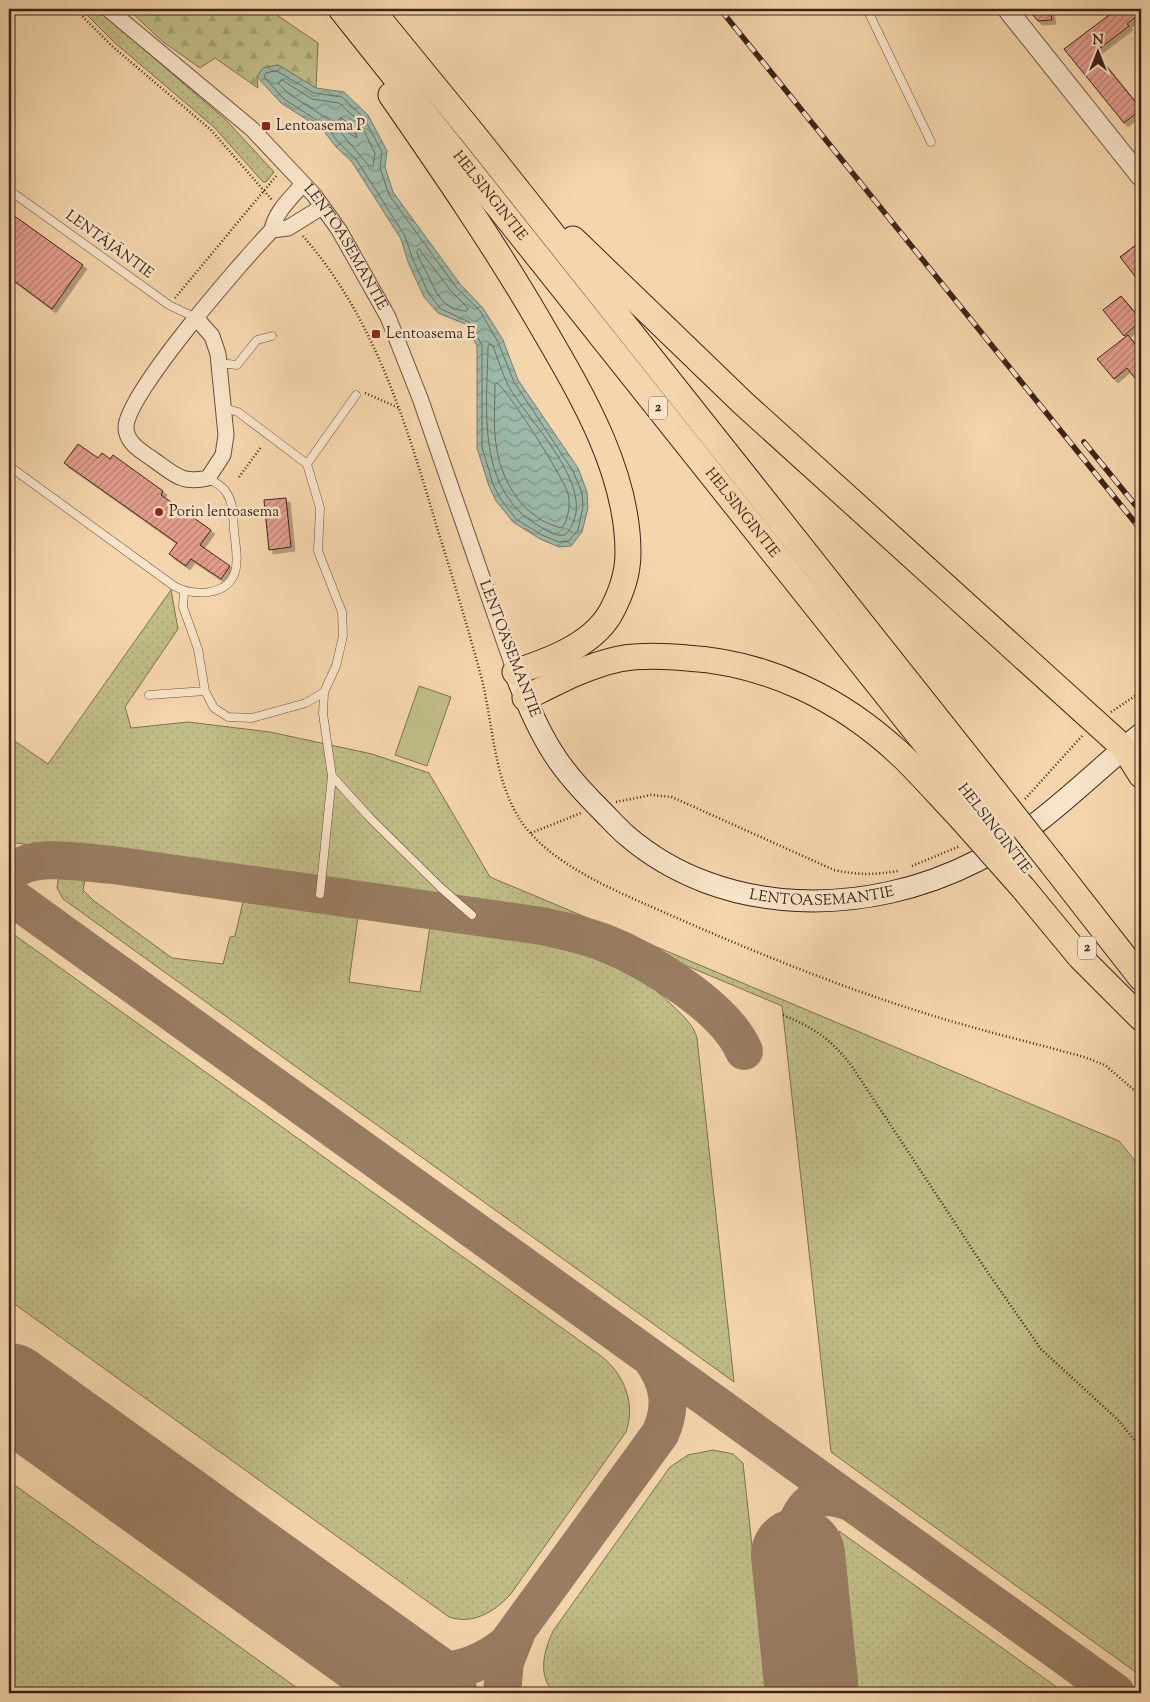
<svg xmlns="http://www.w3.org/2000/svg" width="1150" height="1702" viewBox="0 0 1150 1702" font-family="'Sorts Mill Goudy',serif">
	<defs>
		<pattern id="grass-dots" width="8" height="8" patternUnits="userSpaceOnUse" patternTransform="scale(1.25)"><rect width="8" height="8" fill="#c0bd87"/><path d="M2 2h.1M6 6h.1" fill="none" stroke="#a6a274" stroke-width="1.8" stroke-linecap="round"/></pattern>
		<pattern id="forest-firs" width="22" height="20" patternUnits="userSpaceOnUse" patternTransform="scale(1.25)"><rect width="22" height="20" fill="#c0bd87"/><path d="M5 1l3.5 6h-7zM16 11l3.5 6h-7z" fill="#a6a274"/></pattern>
		<pattern id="water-waves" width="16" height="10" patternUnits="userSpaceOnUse" patternTransform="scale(1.25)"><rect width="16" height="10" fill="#9cb9a9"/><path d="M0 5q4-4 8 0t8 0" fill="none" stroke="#809689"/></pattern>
		<pattern id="building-hatch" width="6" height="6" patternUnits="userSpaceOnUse" patternTransform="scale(1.25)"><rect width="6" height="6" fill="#e59e8e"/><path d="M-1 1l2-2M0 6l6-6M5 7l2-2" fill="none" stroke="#bb8173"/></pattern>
		<filter id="shadow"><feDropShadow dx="4" dy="4" stdDeviation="0" flood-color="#0004"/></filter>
	</defs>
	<rect width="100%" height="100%" fill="#f5d6ac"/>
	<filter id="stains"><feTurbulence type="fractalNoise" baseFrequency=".004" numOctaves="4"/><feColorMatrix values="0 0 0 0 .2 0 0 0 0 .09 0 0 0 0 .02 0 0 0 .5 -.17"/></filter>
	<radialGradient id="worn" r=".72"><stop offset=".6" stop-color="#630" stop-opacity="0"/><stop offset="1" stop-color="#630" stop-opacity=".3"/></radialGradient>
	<path fill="url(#grass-dots)" stroke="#7e7050" d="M81,9H97L226,120L274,172L266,182H263L214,127L115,43Z
		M171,590L178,629L125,707L131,728L188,722L270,732L372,754L429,773L490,877L1119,1141L1141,1168V1676L831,1452L782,1006L578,920L543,911L227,866L201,859L167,855L119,850L78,852L9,842V737L48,764Z
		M68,873L86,875L83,890L94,901L172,958L223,964L230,937L235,936L243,902L358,916L349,982L420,992L430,926C497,935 573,938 633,974C648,982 660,994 672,1005C681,1014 694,1025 697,1038L734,1382L63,899L57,888L58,880Z
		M9,931L601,1356C624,1374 636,1403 626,1432L510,1595C494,1612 473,1625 449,1617L9,1300Z
		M713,1450L733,1454L743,1463L768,1693H554C537,1675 544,1651 553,1631L670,1467L688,1455Z
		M9,1481L304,1693H9Z
		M839,1531L1065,1693H856Z"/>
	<path fill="url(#forest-firs)" stroke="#7e7050" d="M128,9H268L318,43L316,88L278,65L263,68L257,77L258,88L215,58L200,68L162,41Z"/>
	<path fill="#c0bd87" stroke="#7e7050" d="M419,686L451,697L427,766L395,755Z"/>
	<path fill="url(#water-waves)" stroke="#767d6f" d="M278,65L316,88L344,92L368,115L387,151L385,167L393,192L460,284L483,308L503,340L518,380L578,468L587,492L588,508L582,532L571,546L559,547L540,539L513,522L496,501L489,486L477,448V346L465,324L438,313L424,297L408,262L401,239L352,162L336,147L323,130L281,103L257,77L263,68Z"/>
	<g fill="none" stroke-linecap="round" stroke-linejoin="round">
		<path stroke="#6c6e61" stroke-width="1" d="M277,71L314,93L342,97L364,118L382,152L380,168L389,195L456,287L480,311L498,342L514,382L573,471L582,493L583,507L578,530L569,541L559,542L542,535L516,519L500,498L493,484L482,447V345L469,322L441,309L429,294L413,260L405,236L356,159L339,143L326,126L284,99L264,77L266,73Z
			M282,80L312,99L339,103L359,121L375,153L373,166H369L331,121L289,94L279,84Z
			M341,118L353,126L357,138L350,134L340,121Z
			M419,249L451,291L468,308L467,311C443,311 436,292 427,273C423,266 419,259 417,252Z
			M490,344L493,346C498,359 502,373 508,385C528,422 605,493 565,535C554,537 543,528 534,523C476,486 487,406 488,347Z
			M497,383C508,390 564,478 568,494C571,503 568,521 562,528C524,520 500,480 496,444C493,425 495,404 495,385Z"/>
		<path stroke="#997d62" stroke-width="38" d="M9,872C38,852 81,863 113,865L542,926C564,931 585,935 605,943C648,960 726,1008 744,1051
			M9,895L1116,1693
			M795,1530C804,1496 824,1491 854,1504
			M365,1646C415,1675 459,1683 507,1644L660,1434C673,1406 669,1382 650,1357
			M502,1693L505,1662L516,1634"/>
		<path stroke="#997d62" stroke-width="94" d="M9,1390L430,1693
			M798,1555L812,1693"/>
	</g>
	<path fill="url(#building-hatch)" stroke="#3d2419" filter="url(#shadow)" d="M1028,9H1050L1052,20L1038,21Z
		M1117,9H1141V12L1127,24L1129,26L1095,52L1141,109L1124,123L1064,49Z
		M13,215L83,265L52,309L9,277V221Z
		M1141,241V284L1120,257Z
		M1121,296L1141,320L1124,336L1103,310Z
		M1128,335L1141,352V386L1127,368L1114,379L1097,359Z
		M78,444L98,458L102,453L110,459L113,455L163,491L161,495L211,530L200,545L230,566L221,579L191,559L186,566L169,554L177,543L64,463Z
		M286,498L291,547L269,550L264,500Z"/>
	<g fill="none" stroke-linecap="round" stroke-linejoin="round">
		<g stroke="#6b503e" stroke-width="9">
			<path id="service" d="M867,9L931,142
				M9,190L169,305L196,318
				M219,363L237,365L257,340L272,336
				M307,464L356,395
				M9,466L174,586C192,596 227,597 235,572C239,559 235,543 234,530C233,517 234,503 226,492C223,486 214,482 208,478
				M184,592L183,607L198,649L205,691L214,708L228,717L252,718L306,703L324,692L336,666L343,636L342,612L318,551L320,508L307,464L238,412L224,408
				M324,692L323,714L332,776L370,818L441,888L472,915
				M149,695L205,691
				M320,894L332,776"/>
		</g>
		<g stroke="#6b503e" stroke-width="17">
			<g id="minor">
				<path id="s1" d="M108,9L252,129L314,195L339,230L388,317L420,398L515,672"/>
				<path d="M272,230L288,228L322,207"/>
				<path d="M196,318L212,336L218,354L226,435L223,455L208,478C182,484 175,475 154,460C143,452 126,444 126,427C127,393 244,259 272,230C275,212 291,198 303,184"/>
			</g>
		</g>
		<g stroke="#6b503e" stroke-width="21">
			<path id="tertiary" d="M1007,9L1141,177"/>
		</g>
		<g stroke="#3d2419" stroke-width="23">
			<g id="secondary">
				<path id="s2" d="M515,672C525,699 537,728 553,753C566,774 584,793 601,810C609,818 617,827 626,835C723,919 868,917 977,861C1040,829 1087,778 1141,734"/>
			</g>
		</g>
		<g stroke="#3d2419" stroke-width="27">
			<g id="trunk">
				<path id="s3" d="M341,9L976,807"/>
				<path d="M371,9L474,135L996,793"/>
				<path d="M391,95C443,170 494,244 540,323C580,392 628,470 628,553C628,574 620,596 610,614C591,646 548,661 515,672"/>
				<path d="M573,239L743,403L1124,748L1141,775"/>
				<path d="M525,698C555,683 586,666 619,659C641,655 665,656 687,658C768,663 841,699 900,754C921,774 940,796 960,817"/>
				<path d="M1052,864L1141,978"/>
				<path d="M1023,888L1080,957L1141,1018"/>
			</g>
		</g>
		<path stroke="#3d2419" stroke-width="2.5" stroke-dasharray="1 2.5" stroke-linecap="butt" d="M75,9L113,47L211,130L272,200
			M303,236C374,317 406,423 436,524C452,576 468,627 482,680C493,725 494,778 519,818C548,865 621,893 670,915C752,951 835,985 921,1012C974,1029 1030,1042 1084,1057L1105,1065L1141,1096
			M175,298L277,175
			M365,393L399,408
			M239,477L261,447
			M1111,712L1141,692
			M1025,799L1082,736
			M616,802L651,795L672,797L834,870C857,875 875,875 898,871
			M531,833L581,813
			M912,866L960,846
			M783,1015C816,1029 829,1038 851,1065L984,1267L1041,1349L1118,1420L1141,1448"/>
		<use href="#service" stroke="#f8e4c9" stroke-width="8"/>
		<use href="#minor" stroke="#f8e4c9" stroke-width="15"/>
		<use href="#tertiary" stroke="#f8e4c9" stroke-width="19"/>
		<use href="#secondary" stroke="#f8e4c9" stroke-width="21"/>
		<use href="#trunk" stroke="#f5d6ac" stroke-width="25"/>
		<g stroke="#3d2419" stroke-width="5.5">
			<path id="rail" d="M720,9L1141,530
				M1084,442L1141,512"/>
		</g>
		<use href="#rail" stroke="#f8e4c9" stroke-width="4" stroke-dasharray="11" stroke-linecap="butt"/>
		<g stroke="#3d2419" stroke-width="27" stroke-linecap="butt">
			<path id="trunk-bridge" d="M996,793L1052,864
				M976,807L1002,840
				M960,817L1023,888"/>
		</g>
		<use href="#trunk-bridge" stroke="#f5d6ac" stroke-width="25"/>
	</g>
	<g fill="#8f2418" stroke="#f8e4c9" stroke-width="2">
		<rect x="261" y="121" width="10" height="10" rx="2.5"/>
		<rect x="371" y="329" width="10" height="10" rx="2.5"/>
		<circle cx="159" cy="512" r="5"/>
	</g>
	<g text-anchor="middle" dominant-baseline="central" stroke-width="5" stroke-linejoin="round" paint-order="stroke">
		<g fill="#f8e4c9" stroke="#755e4e" stroke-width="1">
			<rect x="649" y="396.5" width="18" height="23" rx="4"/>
			<rect x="1078" y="936.5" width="18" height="23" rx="4"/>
		</g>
		<g font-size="14" font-weight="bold" fill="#3d2419">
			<text x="658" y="408">2</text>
			<text x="1087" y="948">2</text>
		</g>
		<g font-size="15" fill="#3d2419" stroke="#f8e4c9" text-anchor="start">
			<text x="276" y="126">Lentoasema P</text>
			<text x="386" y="334">Lentoasema E</text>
			<text x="169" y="512">Porin lentoasema</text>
		</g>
		<g font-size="15" fill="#3d2419" stroke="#f8e4c9">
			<text stroke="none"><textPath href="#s3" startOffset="239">HELSINGINTIE</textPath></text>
			<text transform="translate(109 245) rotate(36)">LENTÄJÄNTIE</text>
			<text stroke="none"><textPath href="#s1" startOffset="339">LENTOASEMANTIE</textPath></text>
			<text stroke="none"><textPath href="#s3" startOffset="644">HELSINGINTIE</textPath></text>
			<text transform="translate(509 649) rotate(69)">LENTOASEMANTIE</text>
			<text transform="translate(994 829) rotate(52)">HELSINGINTIE</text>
			<text stroke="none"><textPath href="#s2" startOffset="411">LENTOASEMANTIE</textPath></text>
		</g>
	</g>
	<rect width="1150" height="1702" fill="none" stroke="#f5d6ac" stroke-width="30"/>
	<rect x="10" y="10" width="1130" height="1682" fill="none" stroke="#3d2419" stroke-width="2.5"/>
	<rect x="15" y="15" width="1120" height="1672" fill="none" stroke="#3d2419"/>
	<g transform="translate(1098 52)" stroke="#f8e4c9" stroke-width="4" paint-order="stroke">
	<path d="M0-4L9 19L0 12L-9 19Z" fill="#3d2419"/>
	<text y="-8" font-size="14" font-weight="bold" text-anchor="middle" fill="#3d2419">N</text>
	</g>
	<rect width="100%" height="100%" filter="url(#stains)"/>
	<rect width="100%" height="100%" fill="url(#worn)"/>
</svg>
